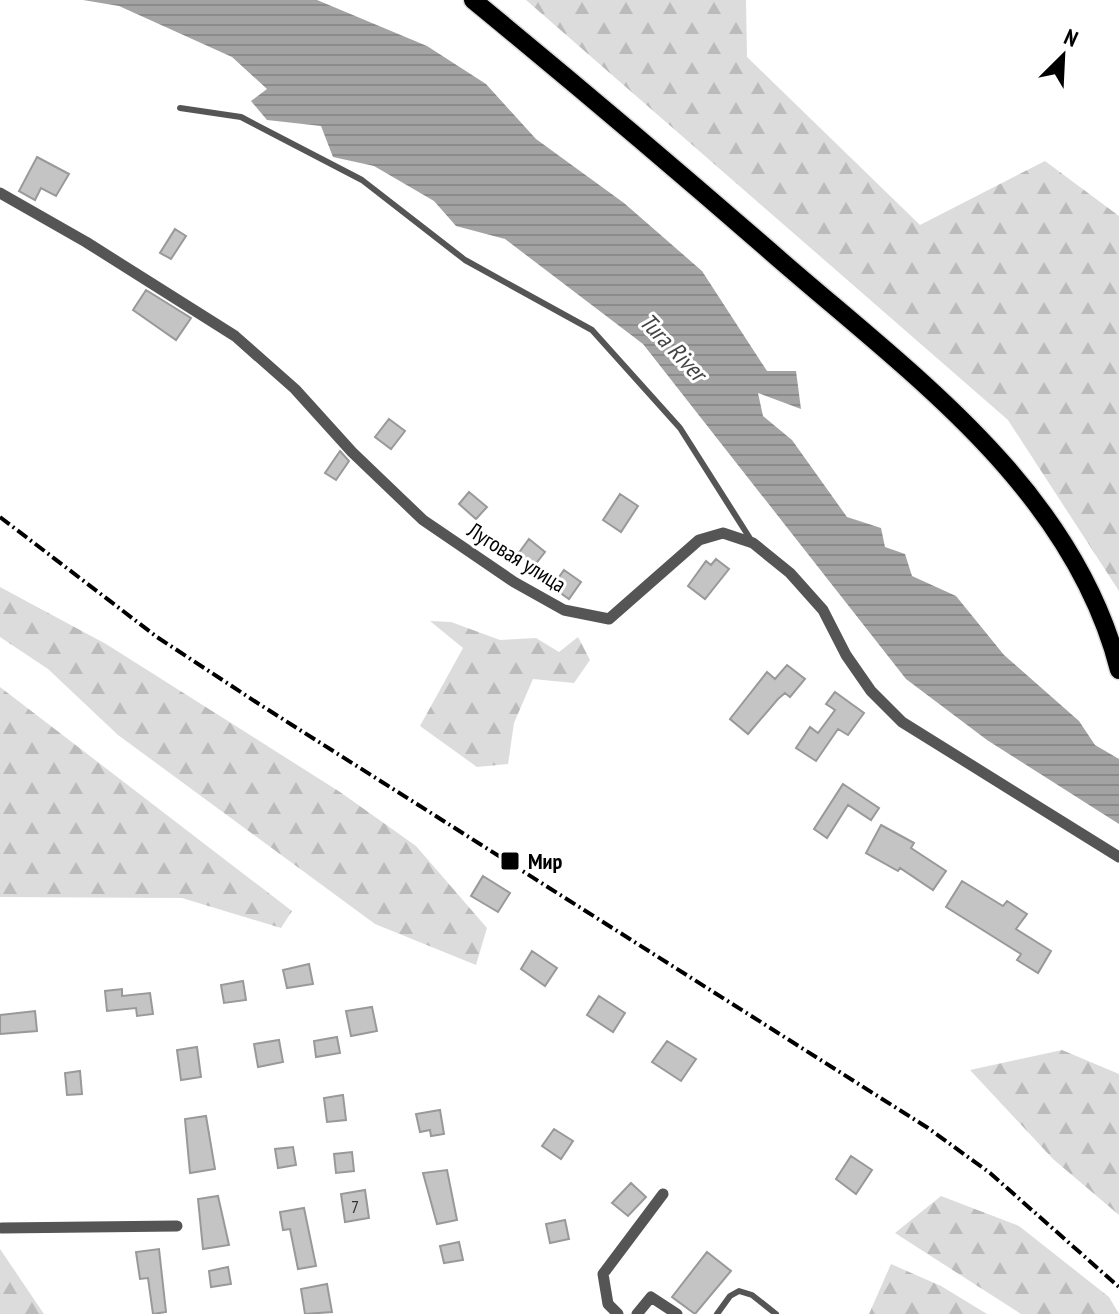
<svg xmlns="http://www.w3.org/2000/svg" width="1119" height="1314" viewBox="0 0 1119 1314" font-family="'PT Sans Narrow',sans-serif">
	<defs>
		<pattern id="forest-firs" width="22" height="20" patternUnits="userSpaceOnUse" patternTransform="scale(2)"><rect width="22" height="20" fill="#dcdcdc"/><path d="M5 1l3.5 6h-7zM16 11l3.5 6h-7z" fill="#bbb"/></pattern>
		<pattern id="water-rules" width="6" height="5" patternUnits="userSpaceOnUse" patternTransform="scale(2)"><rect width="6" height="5" fill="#a3a3a3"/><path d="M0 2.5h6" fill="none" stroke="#8b8b8b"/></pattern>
	</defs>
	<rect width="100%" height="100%" fill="#fff"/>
	<path fill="url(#forest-firs)" d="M526,0H746L747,57L920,225L1045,161L1119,216V591L1008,420Z
		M0,587L106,644L340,792L416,846L487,928L476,965L375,924L118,735L48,669L0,637Z
		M430,621L451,622L500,640L536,638L559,652L578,637L590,660L574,683L533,679L514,723L508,764L477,767L420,726L463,648Z
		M0,687L292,911L281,928L182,898L0,897Z
		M1062,1050L1119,1074V1215L1053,1159L970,1070Z
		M941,1196L1019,1226L1109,1297L1119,1314H1021L895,1233Z
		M0,1249L44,1314H0Z
		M891,1264L941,1286L987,1314H869Z"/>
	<path fill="url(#water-rules)" d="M83,0H317L427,46L486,84L536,139L624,203L702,271L767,371H796L801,409L758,393L763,416L792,440L847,517L881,528L885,547L905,554L912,576L956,596L1004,655L1079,721L1095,745L1119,759V824L987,740L906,679L643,344L505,239L456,226L434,201L374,166L333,157L321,126L267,120L251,101L267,89L232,57L119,6Z"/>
	<path fill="#c4c4c4" stroke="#999" stroke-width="2" d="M37,157L69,174L56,196L41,188L35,200L19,191Z
		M175,229L186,236L171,259L160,253Z
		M146,290L191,318L176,340L133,310Z
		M389,419L405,431L391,449L375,437Z
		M340,451L349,461L336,480L325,473Z
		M469,492L487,507L476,519L459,504Z
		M620,494L638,506L621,532L603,520Z
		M529,539L545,552L534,566L518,554Z
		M716,559L729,569L705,599L688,586L706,561L711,565Z
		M564,570L581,582L569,599L552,587Z
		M787,665L805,679L790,697L785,693L778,699L748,734L730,719L767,672L775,679Z
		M835,692L864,713L848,735L838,729L816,761L796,748L810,727L818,733L835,710L826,704Z
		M843,784L879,808L871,820L848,805L827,838L814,829Z
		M881,825L914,843L911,848L946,871L933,890L900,868L898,871L866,853Z
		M483,876L510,893L498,912L471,896Z
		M962,881L1003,906L1007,901L1027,914L1016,929L1051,951L1038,973L1017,960L1021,954L946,907Z
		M532,951L557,968L545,986L521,969Z
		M309,964L313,984L287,988L283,970Z
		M243,981L246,1000L224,1003L221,985Z
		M122,989V996L150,993L153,1014L137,1016L136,1008L107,1011L105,991Z
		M599,996L625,1013L613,1032L587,1015Z
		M372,1007L377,1031L351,1036L346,1011Z
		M35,1011L37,1031L0,1034V1015Z
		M337,1037L340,1053L316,1057L314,1041Z
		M279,1040L283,1062L258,1067L254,1044Z
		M667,1041L696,1059L681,1081L652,1062Z
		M197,1047L201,1077L181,1080L177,1050Z
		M80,1071L82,1094L67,1095L65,1073Z
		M343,1095L346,1120L327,1122L324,1098Z
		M440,1110L444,1134L431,1136L430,1130L420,1132L416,1114Z
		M206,1116L215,1169L190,1173L185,1119Z
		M554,1129L573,1141L561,1159L542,1146Z
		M293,1147L296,1165L278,1168L275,1149Z
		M352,1152L354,1171L336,1173L334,1154Z
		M851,1156L872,1170L856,1194L836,1179Z
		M447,1170L457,1220L437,1224L423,1173Z
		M631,1183L646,1197L628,1216L612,1203Z
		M365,1190L369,1218L345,1222L341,1194Z
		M218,1196L229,1245L203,1249L198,1199Z
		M304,1208L316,1266L298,1269L290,1229L283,1230L280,1212Z
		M565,1220L569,1239L550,1243L546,1224Z
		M459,1242L463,1260L444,1263L440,1246Z
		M159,1249L166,1312L153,1314L148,1278L140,1279L136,1252Z
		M707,1252L731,1271L695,1314L672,1297Z
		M228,1267L231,1284L211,1287L209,1271Z
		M327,1284L332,1312L305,1314L301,1289Z"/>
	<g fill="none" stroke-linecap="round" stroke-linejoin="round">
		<g stroke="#dbdbdb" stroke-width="21">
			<path id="primary" d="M473,0C579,87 684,176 787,266C919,380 1074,493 1119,670"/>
		</g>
		<path stroke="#555" stroke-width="6" d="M180,108L241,117L362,180L465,260L592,330L680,428L751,540
			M717,1314L730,1296L739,1291L752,1295L776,1314"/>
		<path stroke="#555" stroke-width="11" d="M0,193L86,242L235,336L295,389L352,452L423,520L514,582L564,610L609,619L699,540L723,533L753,543L790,573L823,610L846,655L871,691L902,722L1119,857
			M2,1228L177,1226
			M618,1314L608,1304L603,1274L663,1194
			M637,1314L651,1297L677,1314"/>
		<use href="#primary" stroke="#000" stroke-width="18"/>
		<path stroke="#000" stroke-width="4" stroke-dasharray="12 4 2 4" stroke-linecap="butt" d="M0,517L157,637L259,704L928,1128L990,1173L1119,1287"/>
	</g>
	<rect fill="#000" stroke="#fff" stroke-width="3" x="500" y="851" width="20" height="20" rx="4"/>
	<g text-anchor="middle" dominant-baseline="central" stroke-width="6" stroke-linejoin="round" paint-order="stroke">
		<g font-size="18" fill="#313131">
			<text x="355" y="1206">7</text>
		</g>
		<g font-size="22" fill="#000" stroke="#fff">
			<text transform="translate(517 557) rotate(32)">Луговая улица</text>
		</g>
		<g font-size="22" font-weight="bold" fill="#000" stroke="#fff" text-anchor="start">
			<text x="528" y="861">Мир</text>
		</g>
		<g font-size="24" font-style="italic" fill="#444" stroke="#fff">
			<text transform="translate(673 347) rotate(46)">Tura River</text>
		</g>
	</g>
	<g transform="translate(1063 56) rotate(24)" stroke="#ffffff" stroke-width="6" paint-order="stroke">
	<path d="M0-6L14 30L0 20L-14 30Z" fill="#000000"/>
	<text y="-12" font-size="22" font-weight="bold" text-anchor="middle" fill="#000000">N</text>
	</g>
</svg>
